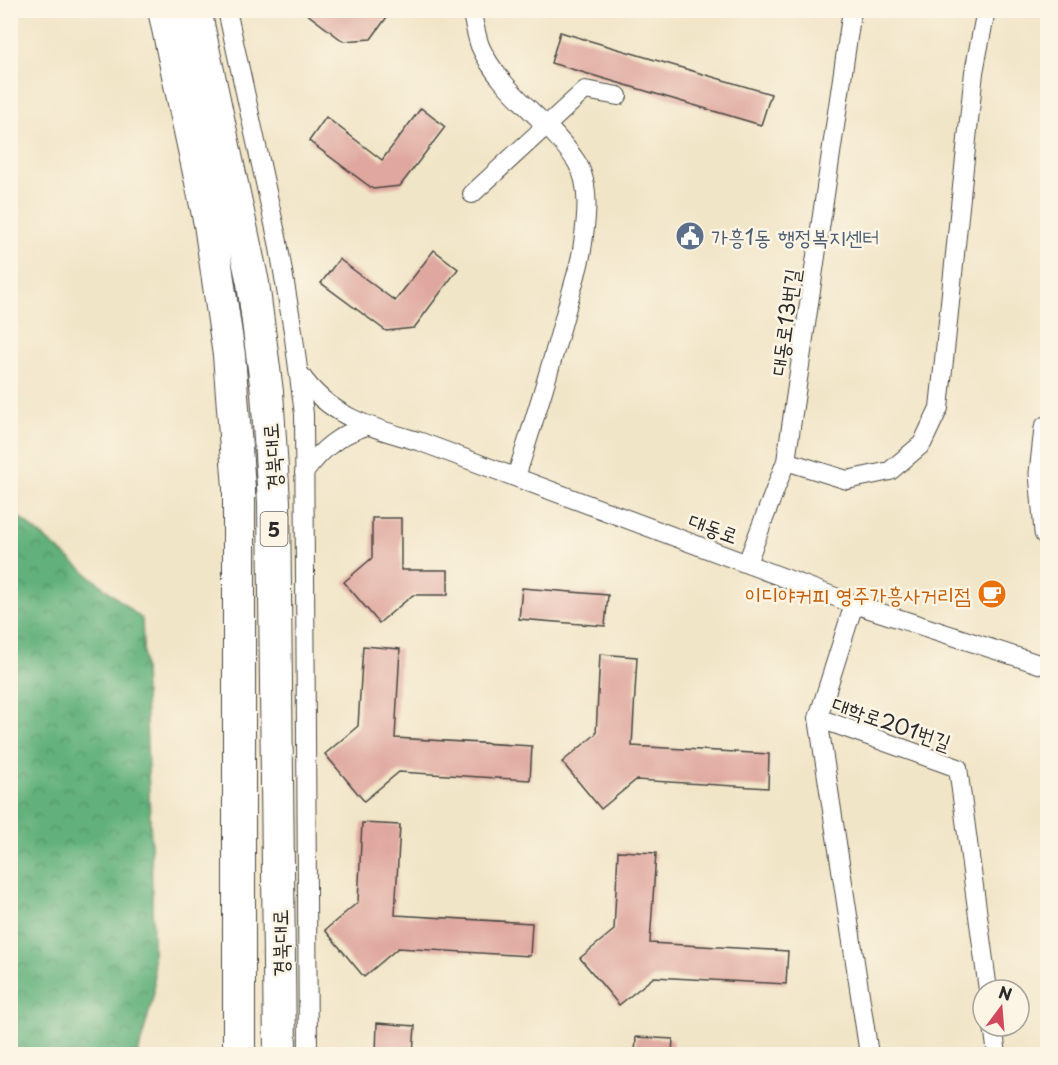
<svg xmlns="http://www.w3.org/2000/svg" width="1058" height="1065" viewBox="0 0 1058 1065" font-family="'Playpen Sans','Poor Story',sans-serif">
	<defs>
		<pattern id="forest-crowns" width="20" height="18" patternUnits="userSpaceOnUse" patternTransform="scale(1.5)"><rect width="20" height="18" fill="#62b17b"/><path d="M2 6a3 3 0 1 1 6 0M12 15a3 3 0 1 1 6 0" fill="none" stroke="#519065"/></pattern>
	</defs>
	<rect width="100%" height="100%" fill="#fcf5e5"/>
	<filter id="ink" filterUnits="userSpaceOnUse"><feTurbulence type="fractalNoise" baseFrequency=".0167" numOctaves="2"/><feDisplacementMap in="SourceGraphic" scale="12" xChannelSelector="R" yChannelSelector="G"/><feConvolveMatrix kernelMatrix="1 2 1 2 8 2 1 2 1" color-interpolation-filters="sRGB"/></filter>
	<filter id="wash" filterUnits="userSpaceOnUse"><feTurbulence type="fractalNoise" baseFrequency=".008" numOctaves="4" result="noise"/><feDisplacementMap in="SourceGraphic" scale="24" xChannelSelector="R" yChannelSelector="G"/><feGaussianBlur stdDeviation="1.35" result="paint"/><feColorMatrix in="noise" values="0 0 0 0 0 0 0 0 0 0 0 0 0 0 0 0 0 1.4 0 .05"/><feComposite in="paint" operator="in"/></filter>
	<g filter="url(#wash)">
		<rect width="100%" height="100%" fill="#f1e5c7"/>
		<path fill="url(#forest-crowns)" stroke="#466e53" stroke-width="1.5" d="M11,502L19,517L142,619L151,844L154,993L138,1054H11Z"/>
		<g id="blocks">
			<path fill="#dfa79f" d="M302,10L353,12L392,10L371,39L343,41Z
				M560,32L771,94L761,125L551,63Z
				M421,108L445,127L400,186L373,189L309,141L326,117L382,160Z
				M434,250L458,269L414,328L386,331L321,283L339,259L395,301Z
				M372,518H401V570H448V595H413L379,623L344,582L372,558Z
				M522,588L608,595L605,626L519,619Z
				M363,646L400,649L395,738L532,746L530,780L399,772L364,801L325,754L358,726Z
				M600,654L637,657L632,746L769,754L768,788L636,780L601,809L562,762L596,734Z
				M362,823L400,825L395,915L532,923L530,956L398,948L364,977L325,930L358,902Z
				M618,851L656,853L650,943L788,951L786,984L654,977L619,1005L580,958L614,930Z
				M377,1023L415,1026L413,1054H376Z
				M636,1037L673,1039L672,1054H635Z"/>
		</g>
	</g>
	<g filter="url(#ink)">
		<use href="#blocks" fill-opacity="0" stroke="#494742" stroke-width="1.5"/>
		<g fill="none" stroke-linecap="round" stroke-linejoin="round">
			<g stroke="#494742" stroke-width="20">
				<path id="minor" d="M227,10L278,242L293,331L304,414L308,1054
					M471,10C474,22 476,35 480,46C500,92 548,119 576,161C592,185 586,223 582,250C579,269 572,288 567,307C552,364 534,421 516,477
					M472,194L585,90L618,96
					M300,374C330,418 373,428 421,442L854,604L1048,667
					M786,461L847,480L890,471L922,444L939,408L974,72L986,10
					M304,473C322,449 338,435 367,426
					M747,563L786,461L852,10
					M854,604L818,718L869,1054
					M818,718L958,768L988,990
					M993,1026L997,1054"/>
			</g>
			<g stroke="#494742" stroke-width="29">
				<path id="secondary" d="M1048,429L1043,473L1048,532"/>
			</g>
			<g stroke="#494742" stroke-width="34">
				<path id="trunk" d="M164,10L210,224L229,355L239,488V1054
					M195,10L253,283L267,392L274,502L280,1054"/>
			</g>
			<use href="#minor" stroke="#fff" stroke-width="18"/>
			<use href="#secondary" stroke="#fff" stroke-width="27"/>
			<use href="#trunk" stroke="#fff" stroke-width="32"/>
		</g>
	</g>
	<defs>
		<g id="civic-disc" transform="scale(1.5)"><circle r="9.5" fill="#5c6f8a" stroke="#fcf5e5"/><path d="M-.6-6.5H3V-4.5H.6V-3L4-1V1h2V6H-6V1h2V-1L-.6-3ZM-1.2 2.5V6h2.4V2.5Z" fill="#fff"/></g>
		<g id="cafe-disc" transform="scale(1.5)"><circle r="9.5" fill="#e8710a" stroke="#fcf5e5"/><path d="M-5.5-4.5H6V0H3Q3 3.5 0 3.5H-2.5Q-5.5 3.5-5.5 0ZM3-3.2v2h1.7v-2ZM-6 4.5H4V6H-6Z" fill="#fff"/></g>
	</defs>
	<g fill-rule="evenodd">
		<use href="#civic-disc" x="690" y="236"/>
		<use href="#cafe-disc" x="992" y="594"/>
	</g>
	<g text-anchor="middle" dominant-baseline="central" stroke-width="5" stroke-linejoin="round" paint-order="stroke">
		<rect fill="#fcf5e5" stroke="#6a6863" stroke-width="1.5" x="260.5" y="512" width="27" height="34" rx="4.5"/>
		<g font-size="20" font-weight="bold" fill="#2b2b2b">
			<text x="274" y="529">5</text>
		</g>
		<g font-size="21" fill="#4e5e75" stroke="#fcf5e5" text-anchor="start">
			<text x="711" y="236">가흥1동 행정복지센터</text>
		</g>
		<g font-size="21" fill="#2b2b2b" stroke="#fcf5e5">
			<text transform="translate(784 322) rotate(-82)">대동로13번길</text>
			<text transform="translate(271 457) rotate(-94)">경북대로</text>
			<text transform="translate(714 527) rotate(20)">대동로</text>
			<text transform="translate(892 722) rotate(19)">대학로201번길</text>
			<text transform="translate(279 943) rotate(-91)">경북대로</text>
		</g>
		<g font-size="21" fill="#c56008" stroke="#fcf5e5" text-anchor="end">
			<text x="971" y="594">이디야커피 영주가흥사거리점</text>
		</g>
	</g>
	<rect width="1058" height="1065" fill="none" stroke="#fcf5e5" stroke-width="36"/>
	<g transform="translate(1001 1008) rotate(16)"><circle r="28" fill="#fcf5e5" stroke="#a8a49b" stroke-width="1.5"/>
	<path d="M0-4.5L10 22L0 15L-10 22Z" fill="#d1495b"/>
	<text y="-9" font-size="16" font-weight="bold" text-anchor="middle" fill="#2b2b2b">N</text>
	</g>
</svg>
